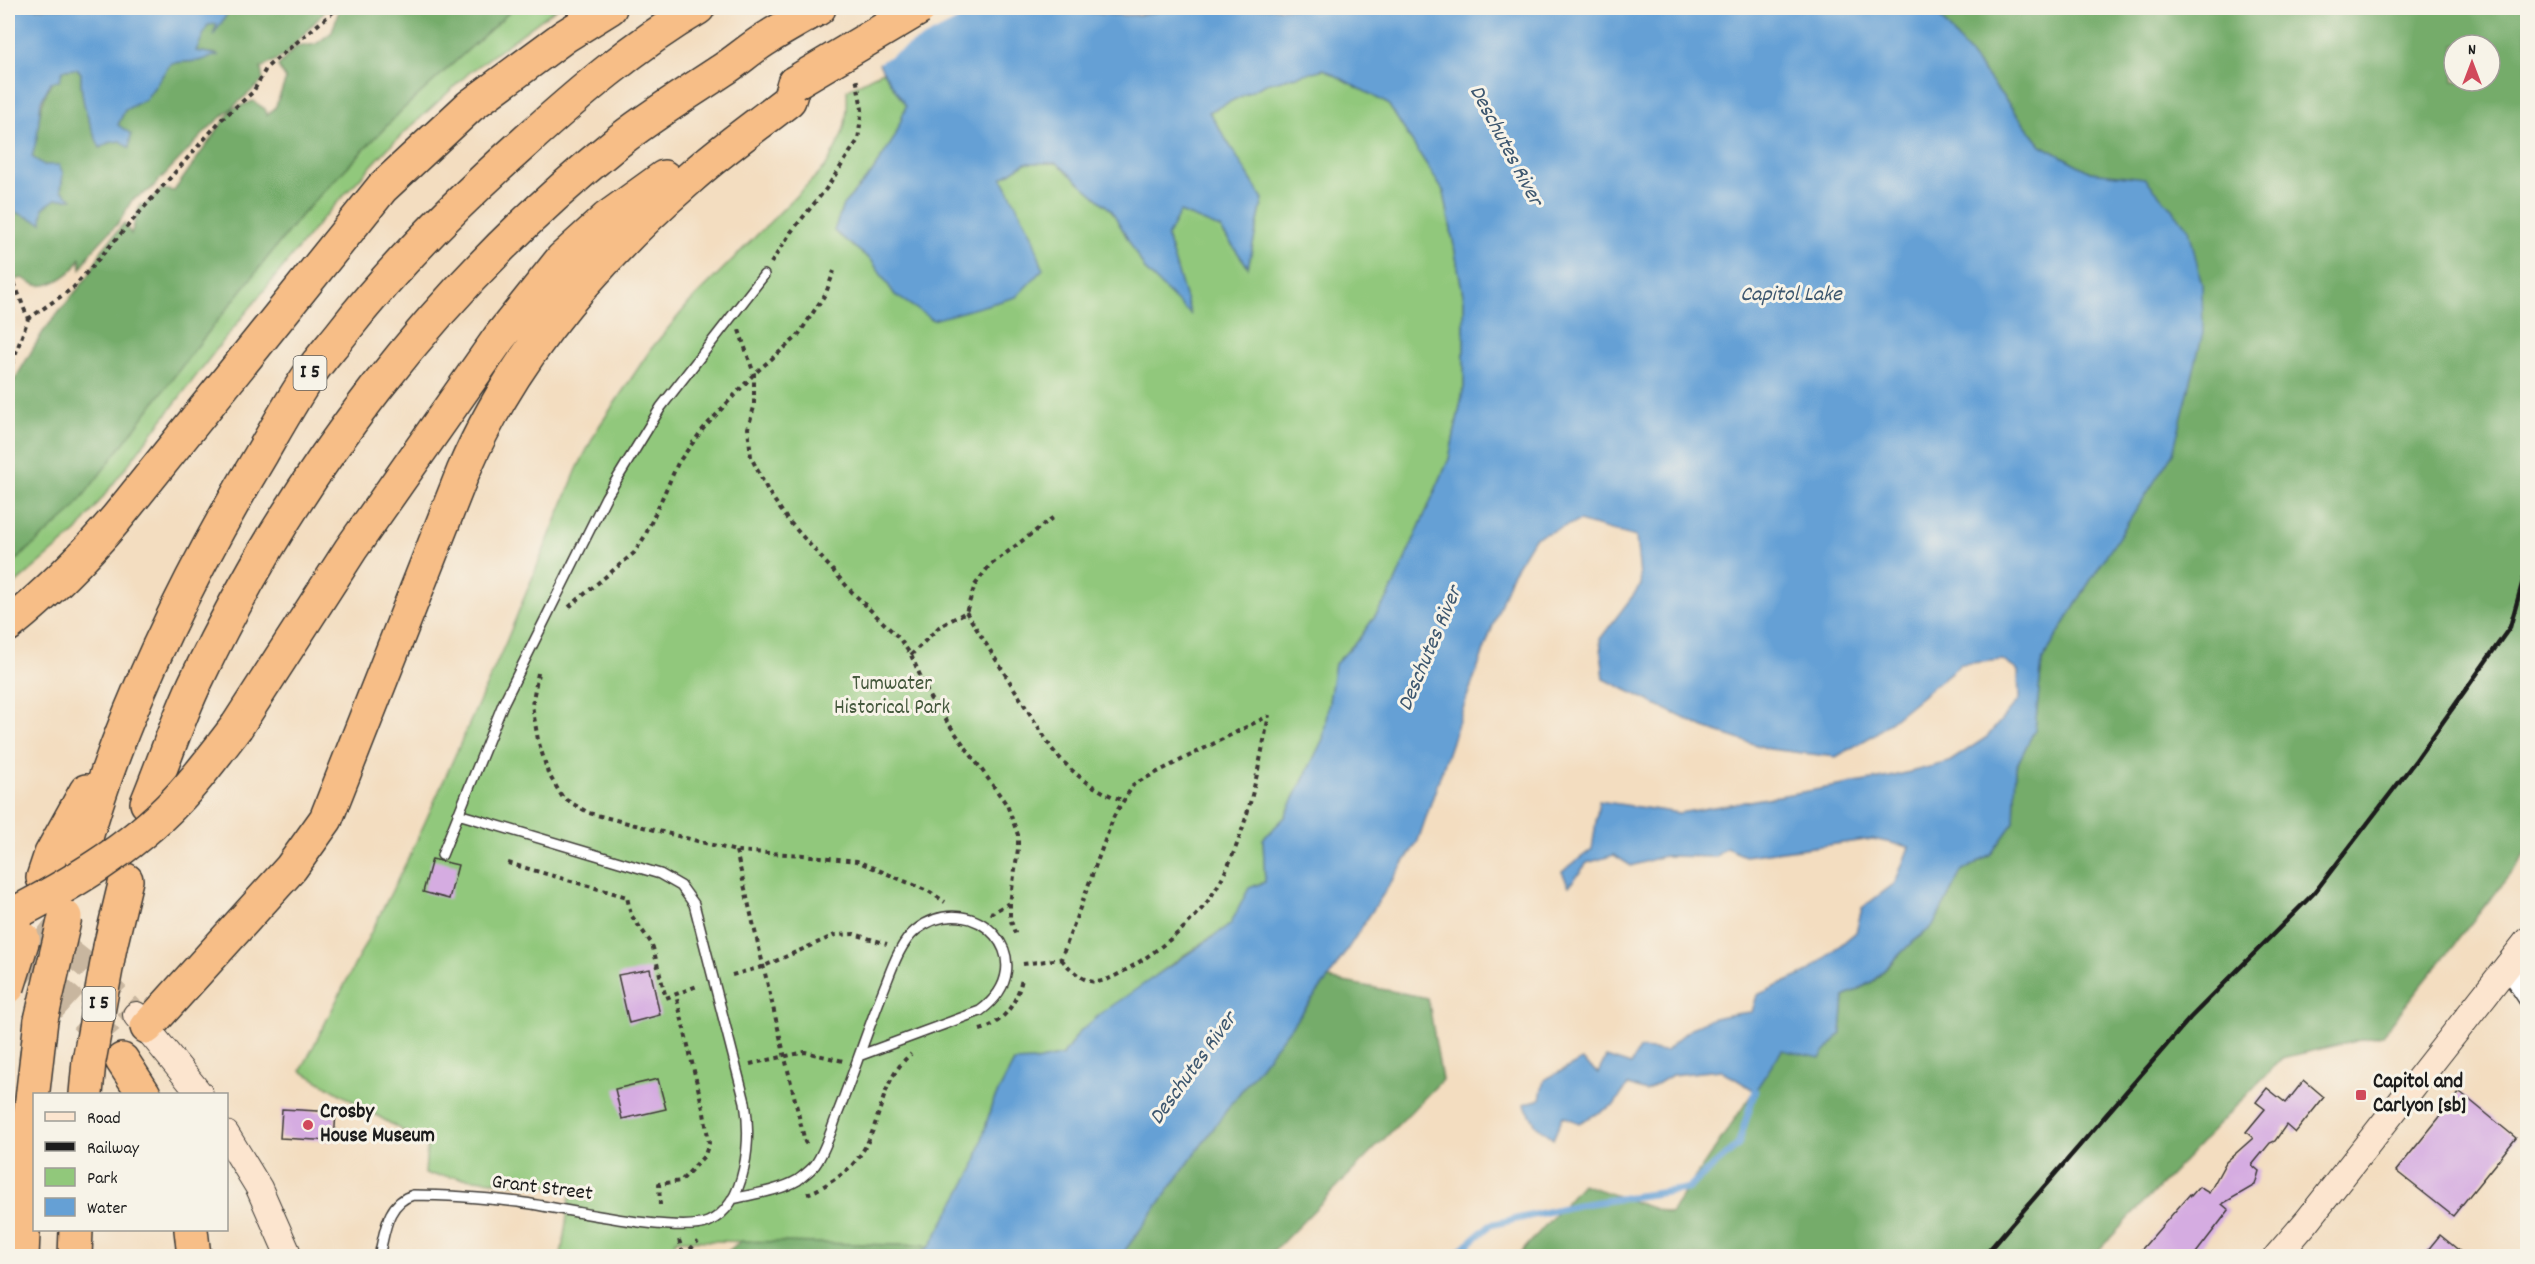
<svg xmlns="http://www.w3.org/2000/svg" width="2535" height="1264" viewBox="0 0 2535 1264" font-family="Dekko,sans-serif">
	<rect width="100%" height="100%" fill="#f7f3e8"/>
	<filter id="ink" filterUnits="userSpaceOnUse"><feTurbulence type="fractalNoise" baseFrequency=".0167" numOctaves="2"/><feDisplacementMap in="SourceGraphic" scale="12" xChannelSelector="R" yChannelSelector="G"/><feConvolveMatrix kernelMatrix="1 2 1 2 8 2 1 2 1" color-interpolation-filters="sRGB"/></filter>
	<filter id="wash" filterUnits="userSpaceOnUse"><feTurbulence type="fractalNoise" baseFrequency=".008" numOctaves="4" result="noise"/><feDisplacementMap in="SourceGraphic" scale="24" xChannelSelector="R" yChannelSelector="G"/><feGaussianBlur stdDeviation="1.35" result="paint"/><feColorMatrix in="noise" values="0 0 0 0 0 0 0 0 0 0 0 0 0 0 0 0 0 1.4 0 .05"/><feComposite in="paint" operator="in"/></filter>
	<g filter="url(#wash)">
		<rect width="100%" height="100%" fill="#f3ddc0"/>
		<path fill="#91c87b" stroke="#56724c" stroke-width="1.5" d="M514,8H557L469,73L388,148L322,219L219,346L77,531L8,590V567L25,553L195,349L302,214L402,110Z
			M1324,69L1388,104L1444,192L1464,300V387L1449,459L1389,596L1359,639L1335,664L1323,739L1285,817L1263,839L1265,882L1249,888L1230,925L1184,955L1080,1031L1063,1055L1036,1061L1014,1062L992,1104L974,1168L930,1246L675,1240L674,1256H561L571,1189L425,1174L427,1145L301,1071L412,851L506,642L577,469L598,428L651,349L689,303L825,167C842,138 849,125 847,90L883,71L906,106L895,137L871,174L843,205L834,231L872,261L895,295L1032,235L1002,178L1025,163H1057L1112,211L1146,271L1190,313L1167,236L1180,212L1220,228L1248,267L1263,200L1209,112L1266,84Z"/>
		<path fill="#74ac6b" stroke="#486444" stroke-width="1.5" fill-rule="evenodd" d="M231,8H328L284,56L261,68L263,81L212,125L150,190L132,200L120,221L91,252L81,269L80,257C77,271 52,288 36,285C32,284 26,280 23,278L8,281V192L13,201L15,212L42,222L43,208L56,199H71L61,190L63,173L44,165L32,157C43,119 33,101 63,70L77,69L81,73C80,101 89,123 100,147L108,143L120,141L118,125L125,110L146,99L171,63L198,61L217,54L195,51L208,24H217L214,32Z
			M342,8H514L402,110L302,214L195,349L72,511L8,567V391L43,332L89,275L102,250L124,223L131,234L140,205H145L162,189L174,191L232,109L253,101L265,109L267,115L275,108L286,79L278,66L296,47L316,44L332,32L339,10Z
			M1933,8H2527V853L2382,1035L2282,1058L2093,1256H1518L1582,1184L1670,1214L1782,1050L1841,1033L1844,997L1874,981L1909,945L1933,926L1961,872L1991,854L2014,822L2016,767L2035,729L2042,661L2085,589L2145,179L2090,172L2041,145ZM2454,45H2490V81H2454Z
			M1328,979L1428,998L1442,1080L1269,1256H1121L1231,1104Z
			M741,1241L930,1246L917,1256H722Z"/>
		<path fill="#65a0d5" stroke="#405e78" stroke-width="1.5" d="M8,8H231L213,36L217,24L208,25L196,51L219,55L198,61L171,63L146,99L125,110L118,125L131,134L129,148L120,141L108,143L100,148C89,123 80,101 81,73L77,69L63,70L59,81L51,82L41,101L37,138L32,157L44,165H59L63,173L61,190L72,199H56L43,208L42,223L15,212L13,201L8,192Z
			M850,8H1060C1090,13 1140,21 1168,8H1933L2041,145L2090,172L2145,178L2189,229L2202,285L2203,333L2173,453L2085,589L2042,661L2035,729L2016,767L2014,822L1991,854L1961,872L1933,926L1909,945L1873,981L1844,997L1841,1033L1820,1058L1782,1050L1755,1091L1721,1070L1672,1075L1646,1091L1628,1085L1614,1105L1579,1123L1563,1116L1553,1139L1536,1125L1524,1104L1540,1099L1544,1080L1582,1060L1598,1073L1606,1057L1631,1065L1639,1049L1666,1051C1695,1020 1711,1016 1752,1012L1757,995L1808,972L1856,932L1862,908L1895,883L1909,847L1873,839L1745,856L1726,848L1715,857L1664,856L1631,866L1614,855L1587,863L1569,886L1562,872L1592,849L1599,801L1679,813L1890,777L1949,762L1987,737L2019,699L2018,671L2002,660L1961,664L1874,735L1836,757L1769,749L1704,728L1604,679L1600,639L1641,585L1636,537L1579,521L1534,538L1511,576L1467,697L1418,841L1328,979L1231,1104L1121,1256H917L930,1246L974,1168L992,1104L1014,1062L1036,1061L1063,1055L1080,1031L1103,1012L1230,925L1249,888L1265,882L1263,839L1285,817L1323,739L1335,664L1359,639L1389,596L1449,459L1464,387V300L1444,192L1388,104L1324,69L1266,84L1209,112L1263,199L1248,267L1220,228L1180,212L1167,237L1191,315L1146,271L1112,211L1057,163H1025L1002,178L1032,235L1043,269L1016,297L933,320L895,295L872,261L834,231L843,205L871,174L895,137L906,106L883,71Z"/>
		<path fill="#f3ddc0" d="M847,8H982L911,44L877,64Z"/>
		<g fill="none" stroke-linecap="round" stroke-linejoin="round">
			<path stroke="#65a0d5" stroke-width="7" d="M1454,1256L1490,1225L1577,1205L1687,1189L1738,1145L1755,1091"/>
		</g>
		<g id="blocks">
			<path fill="#d5ace1" d="M432,859L458,865L449,899L423,892Z
				M650,969L660,1015L629,1023L618,975Z
				M658,1079L666,1109L622,1119L615,1089Z
				M2304,1080L2324,1097L2295,1133L2286,1125L2275,1141L2270,1143L2252,1165L2259,1171L2255,1185L2222,1204L2229,1210L2193,1257H2135L2190,1194L2191,1196L2199,1187L2209,1193L2226,1162L2253,1138L2246,1132L2265,1109L2256,1102L2267,1088L2286,1103Z
				M2460,1092L2516,1138L2453,1216L2396,1171Z
				M282,1109L336,1112L334,1141L280,1138Z
				M2440,1235L2467,1257H2422Z"/>
		</g>
	</g>
	<g filter="url(#ink)">
		<use href="#blocks" fill-opacity="0" stroke="#3c3935" stroke-width="1.5"/>
		<g fill="none" stroke-linecap="round" stroke-linejoin="round">
			<path stroke="#c8b69f" stroke-width="26" stroke-dasharray="26 13" stroke-linecap="butt" d="M8,904L86,965L136,1015"/>
			<path stroke="#c8b69f" stroke-width="33" stroke-dasharray="33 16" stroke-linecap="butt" d="M8,955C50,985 91,1017 122,1060"/>
			<g stroke="#3c3935" stroke-width="12">
				<path id="lane" d="M442,855L503,704L606,497L661,407L764,275
					M732,1199C753,1194 779,1191 798,1180C803,1176 811,1170 815,1165C825,1151 831,1131 837,1115C854,1072 868,1028 885,986C892,968 900,943 916,930C974,885 1047,962 980,1011L861,1055
					M379,1256C385,1233 386,1203 413,1195C447,1195 484,1198 518,1202C557,1207 678,1235 708,1222C748,1204 751,1138 745,1102L694,904L681,886L660,874L458,814"/>
			</g>
			<g stroke="#3c3935" stroke-width="21">
				<path id="street" d="M2506,966L2528,999"/>
			</g>
			<g stroke="#3c3935" stroke-width="28">
				<path id="secondary" d="M136,1015L200,1094
					M226,1134L259,1188L289,1256
					M2277,1256L2308,1220L2528,940"/>
			</g>
			<g stroke="#3c3935" stroke-width="36">
				<path id="highway" d="M8,625C49,592 82,559 116,519L382,188L470,106L565,36L610,8
					M237,726L351,549L499,338L562,259L607,218L664,177
					M147,803C164,762 178,718 197,679C295,473 438,287 615,144C648,117 685,95 721,71C737,61 752,47 769,37C785,27 803,17 819,8
					M81,855C120,714 187,578 262,453C277,427 292,400 309,375C319,360 331,347 342,333C396,263 459,201 524,143C578,94 635,45 698,8
					M43,878L51,854L86,791
					M110,947L126,880
					M147,1027L291,868L326,819L463,472C512,357 596,260 689,179C720,151 756,126 789,100L794,83
					M122,1060L144,1094
					M86,1094L89,1061
					M191,1230L194,1256
					M22,1256L27,1143L41,1020
					M75,1256L76,1230"/>
			</g>
			<path stroke="#3c3935" stroke-width="4" stroke-dasharray="4.5 4.5" stroke-linecap="butt" d="M771,263L791,232L826,189L858,140L862,109L856,77
				M8,266L28,319L8,375
				M28,319L73,288L222,119L253,92L267,67L338,8
				M739,330L754,374V407L748,428L751,457L768,491L787,519L852,592L899,638L911,655L930,698L1007,805L1018,835V849L1010,903V918L1016,936
				M569,607L634,553L645,536L678,463L703,429L754,374L797,337L826,293L834,271
				M966,612L1052,749C1072,773 1093,790 1122,800
				M911,655L939,627L966,612L975,585L989,566L1055,516
				M538,673L532,705L538,740L548,773L563,798L589,813L736,851L803,855L857,861L930,892L945,902
				M736,851L805,1142L809,1147
				M508,863L627,897L631,915L652,944L666,998L697,986
				M990,912L992,913L1009,903
				M1061,959C1089,989 1097,987 1131,967C1158,951 1192,924 1210,898C1245,846 1257,776 1269,715
				M1023,964L1061,959L1114,816L1134,784L1268,716
				M732,975L762,967L835,935L854,934L887,944
				M980,1030C1004,1023 1017,1002 1022,979
				M750,1064L805,1052L843,1061
				M807,1194C816,1191 824,1186 832,1181C889,1146 869,1090 911,1054
				M660,1205L659,1184L681,1181L705,1155L709,1143L704,1113L676,995
				M679,1240L684,1256
				M684,1256L698,1241
				M1739,1256L1743,1251"/>
			<use href="#lane" stroke="#fff" stroke-width="9"/>
			<use href="#street" stroke="#fff" stroke-width="18"/>
			<use href="#secondary" stroke="#fce5cf" stroke-width="26"/>
			<use href="#highway" stroke="#f7be87" stroke-width="33"/>
			<path stroke="#1c1c1c" stroke-width="4.5" d="M1984,1256L2190,1018L2315,892L2416,760L2510,627L2528,563"/>
			<g stroke="#3c3935" stroke-width="36" stroke-linecap="butt">
				<path id="highway-bridge" d="M794,83L920,8
					M8,917C68,886 130,850 177,800C199,777 218,751 237,726
					M8,987L23,939
					M41,1020L65,917
					M89,1061L110,947"/>
			</g>
			<use href="#highway-bridge" stroke="#f7be87" stroke-width="33"/>
		</g>
	</g>
	<g fill="#d1495b" stroke="#f7f3e8" stroke-width="2">
		<rect x="2355" y="1089" width="12" height="12" rx="3"/>
		<circle cx="308" cy="1125" r="6"/>
	</g>
	<g text-anchor="middle" dominant-baseline="central" stroke-width="6" stroke-linejoin="round" paint-order="stroke">
		<g fill="#f7f3e8" stroke="#5e5c59" stroke-width="1.5">
			<rect x="293.5" y="356" width="33" height="34" rx="4.5"/>
			<rect x="82.5" y="987" width="33" height="34" rx="4.5"/>
		</g>
		<g font-size="20" font-weight="bold" fill="#1c1c1c">
			<text x="310" y="373">I 5</text>
			<text x="99" y="1004">I 5</text>
		</g>
		<g font-size="21" fill="#45583d" stroke="#f7f3e8">
			<text x="892" y="685">Tumwater<tspan x="892" dy="24">Historical Park</tspan></text>
		</g>
		<g font-size="21" font-weight="bold" fill="#1c1c1c" stroke="#f7f3e8" text-anchor="start">
			<text x="2373" y="1083">Capitol and<tspan x="2373" dy="24">Carlyon [sb]</tspan></text>
			<text x="320" y="1113">Crosby<tspan x="320" dy="24">House Museum</tspan></text>
		</g>
		<g font-size="21" fill="#1c1c1c" stroke="#f7f3e8">
			<text transform="translate(542 1189) rotate(7)">Grant Street</text>
		</g>
		<g font-size="22" font-style="italic" fill="#3d576f" stroke="#f7f3e8">
			<text transform="translate(1505 146) rotate(62)">Deschutes River</text>
			<text x="1791" y="295">Capitol Lake</text>
			<text transform="translate(1431 649) rotate(-67)">Deschutes River</text>
			<text transform="translate(1194 1069) rotate(-54)">Deschutes River</text>
		</g>
	</g>
	<rect width="2535" height="1264" fill="none" stroke="#f7f3e8" stroke-width="30"/>
	<rect x="33" y="1093" width="195" height="138" fill="#f7f3e8" stroke="#9f9d96" stroke-width="1.5"/>
	<rect x="45" y="1112" width="30" height="9" fill="#fce5cf" stroke="#9f9d96" stroke-width="1.5"/>
	<text x="87" y="1123" font-size="18" fill="#1c1c1c">Road</text>
	<rect x="45" y="1142" width="30" height="9" fill="#1c1c1c" stroke="#9f9d96" stroke-width="1.5"/>
	<text x="87" y="1153" font-size="18" fill="#1c1c1c">Railway</text>
	<rect x="45" y="1168" width="30" height="18" fill="#91c87b" stroke="#9f9d96" stroke-width="1.5"/>
	<text x="87" y="1183" font-size="18" fill="#1c1c1c">Park</text>
	<rect x="45" y="1198" width="30" height="18" fill="#65a0d5" stroke="#9f9d96" stroke-width="1.5"/>
	<text x="87" y="1213" font-size="18" fill="#1c1c1c">Water</text>
	<g transform="translate(2472 63)"><circle r="28" fill="#f7f3e8" stroke="#9f9d96" stroke-width="1.5"/>
	<path d="M0-4.5L10 22L0 15L-10 22Z" fill="#d1495b"/>
	<text y="-9" font-size="16" font-weight="bold" text-anchor="middle" fill="#1c1c1c">N</text>
	</g>
</svg>
